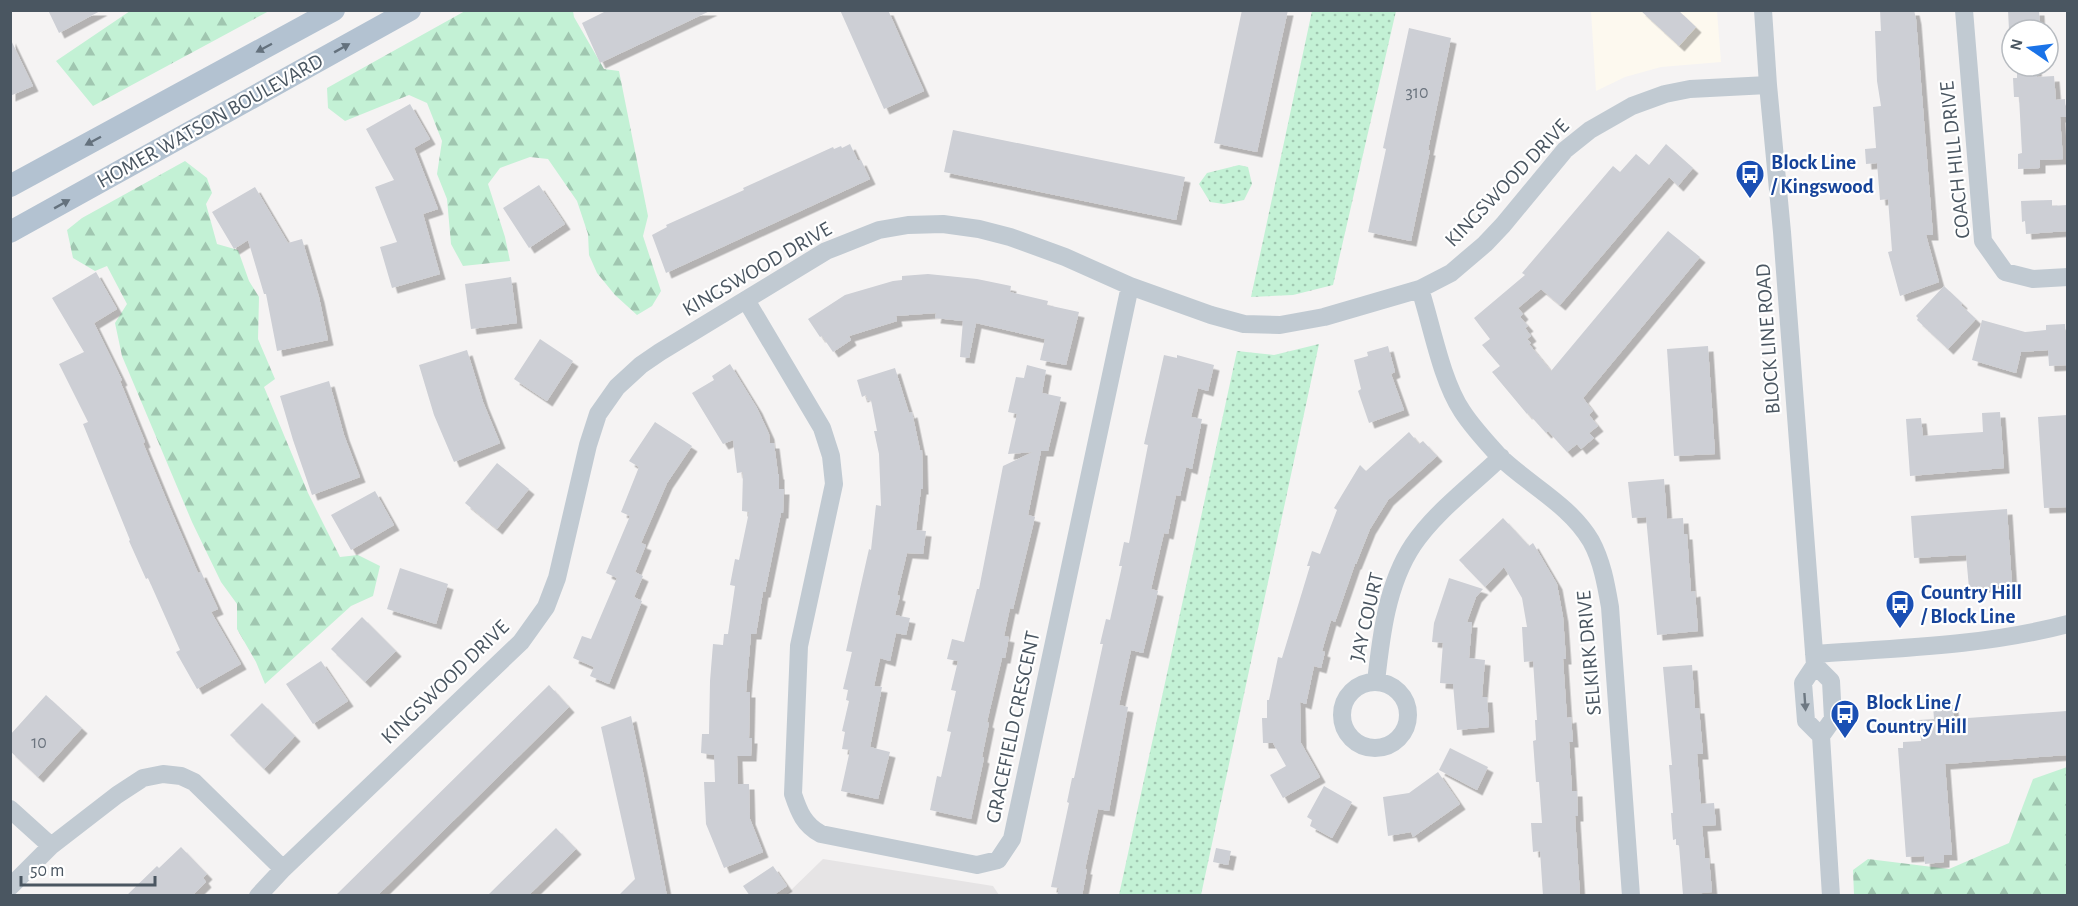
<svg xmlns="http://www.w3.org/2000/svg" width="2078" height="906" viewBox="0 0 2078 906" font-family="'Alegreya Sans',sans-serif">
	<defs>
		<pattern id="green-dots" width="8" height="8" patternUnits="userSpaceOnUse" patternTransform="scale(1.5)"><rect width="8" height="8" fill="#c3f1d5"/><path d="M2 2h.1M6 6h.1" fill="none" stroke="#a0c6b0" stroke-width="1.8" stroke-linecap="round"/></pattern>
		<pattern id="forest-firs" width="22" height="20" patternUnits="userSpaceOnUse" patternTransform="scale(1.5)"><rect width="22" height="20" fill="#c3f1d5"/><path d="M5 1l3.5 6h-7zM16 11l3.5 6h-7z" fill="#a0c6b0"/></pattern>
		<filter id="shadow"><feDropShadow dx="5.5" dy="5.5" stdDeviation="0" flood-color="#0004"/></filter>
	</defs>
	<rect width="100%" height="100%" fill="#f5f3f3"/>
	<path fill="#fdf9ef" d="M1591,11H1717L1721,62L1661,67L1625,77L1596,91Z"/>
	<path fill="#e6e4e5" d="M823,859L993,886L999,895H786Z"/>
	<path fill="url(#green-dots)" d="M1312,11H1396L1333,285L1293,295L1251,297Z
		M1239,165L1248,167L1252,184L1244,200L1224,204L1210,202L1199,184L1207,173Z
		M1319,344L1201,895H1119L1237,351L1274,355Z"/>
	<path fill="url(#forest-firs)" d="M130,11V10L269,11L93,106L56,61Z
		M465,11H573L574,17L604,69L619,71L648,216L643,236L661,291L652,306L637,315L615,295L597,273L589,255L588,234L577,201L548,159L530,157L500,168L488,184L505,237L510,261L463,266L451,244L447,199L437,174L442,141L427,103L409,95L345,121L328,108L327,88Z
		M185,161L207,178L212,193L206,204L217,244L238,250L249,281L259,297L258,339L275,379L264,387L308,493L340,557L358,555L380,566L373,596L351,606L265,684L256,662L237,629V604L221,582L192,522L122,356L115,323L127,304L107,266L95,271L73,258L67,230L82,218Z
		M2067,767V895H1854L1853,870L1868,859L1949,869L2009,843L2033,779Z"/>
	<path fill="#cdcfd5" filter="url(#shadow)" d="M48,10H102L59,33Z
		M608,10H712L600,63L582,23Z
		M840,10H888L924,91L884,109Z
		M1242,10H1288L1257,152L1214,143Z
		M1640,10H1678L1696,27L1679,46Z
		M1880,10H1914L1916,19L1933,235H1926L1939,282L1900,296L1888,252L1892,251L1888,199L1880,200L1877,163L1866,164L1865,149L1876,148L1873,107L1881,106L1877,81L1875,31H1881Z
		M2008,10H2039L2040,30H2009Z
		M1409,28L1451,38L1428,150H1430L1411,241L1368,232L1386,149L1383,148Z
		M10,38L33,86L10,96Z
		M2017,66H2036L2037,77L2054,76L2056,100L2065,99L2066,117H2060L2063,159L2040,160V168L2018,169V154L2022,153L2019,97H2014L2013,78H2017Z
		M410,104L430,139L414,148L438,209L423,214L440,274L392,288L380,247L397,242L375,187L394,180L366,129Z
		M953,130L1185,177L1176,220L944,172Z
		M850,144L858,161L861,160L870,179L666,273L652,235L667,227L666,225L744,190L743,188L833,147L834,149L841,146L842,148Z
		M1666,144L1693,168L1678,186L1669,177L1560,305L1541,289L1518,308L1523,314L1520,317L1528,326L1525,328L1531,336L1527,339L1531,343L1529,344L1551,371L1668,231L1700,257L1583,398L1593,411L1589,415L1598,426L1589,433L1594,438L1581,449L1577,444L1567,452L1548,431L1546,433L1528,413L1527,414L1492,372L1500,366L1482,345L1490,339L1474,318L1525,275L1522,273L1613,166L1620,172L1636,154L1649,165Z
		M539,185L565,224L529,248L503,208Z
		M255,187L288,243L302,239L319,297L328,340L277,351L266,294H264L248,240L234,249L212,212Z
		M2052,200V206L2067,205V231L2026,234L2025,221L2022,222L2021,201Z
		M96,272L117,309L94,323L122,380L120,381L145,442L143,443L167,501L198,573L201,572L218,609L211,612L241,664L197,689L176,652L180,650L148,578L146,579L129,541L130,540L83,424L88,422L59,364L84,352L52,298Z
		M928,274L977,279L1011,286L1010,292L1048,301L1047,305L1079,312L1066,365L1040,360L1045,339L976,323L969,358L960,357L963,321L935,318L936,313L896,316L897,321L849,336L851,340L833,352L822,336L820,337L808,319L845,295L893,281L902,280V276Z
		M511,277L517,323L471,329L465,284Z
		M1944,286L1962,303L1961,305L1976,319L1948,349L1917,320L1918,318L1916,316Z
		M1982,320L2025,332L2046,330V325L2065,324L2067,365L2049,366L2048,350L2021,352L2016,373L1972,360Z
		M540,339L573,361L547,401L514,379Z
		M1388,346L1395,372L1391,374L1404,410L1369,423L1358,391L1361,389L1354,360L1368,356L1367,352Z
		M1708,346L1715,454L1674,456L1667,349Z
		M467,350L483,402L500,443L454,462L434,415L419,365Z
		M1164,355L1177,358V355L1214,365L1208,391L1198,388L1191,417L1202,419L1192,469L1186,467L1180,496L1176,495L1168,534L1164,533L1151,589L1158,591L1143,653L1131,650L1119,705L1128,707L1109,811L1098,809L1085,869H1087L1082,896H1057L1059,888L1051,887L1069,803L1067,802L1072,778H1074L1103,644H1100L1106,619L1110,620L1122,566H1119L1124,542L1129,543L1148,445L1144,444Z
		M730,364L757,408L769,434L770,443H774L778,474H779V489H784L783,513H781L765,592H763L756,634H751L746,692H750L749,738H752L751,756H737L738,784H749L750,819L763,852L724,868L706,824L704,782H715L714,755L701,753L702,734H709L710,681L713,644L723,645L724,634H728L735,586L730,585L735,559L739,560L749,512L742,511L743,472L737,473L733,440L723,444L692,393L714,380L712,376Z
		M1027,365L1046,370L1042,393L1061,397L1048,451H1041L1028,515L1035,517L1013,609L1010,608L1004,636L1009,637L1005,658H1002L987,722L989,723L982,757L984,758L971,819L930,810L937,776L941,777L951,732L947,731L956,691L951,690L958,661L947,659L952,639L964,642L977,589H979L1003,466L1033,452L1008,454L1017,414L1008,412L1016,377L1024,378Z
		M895,368L909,413L912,412L920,450H922L923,489H921L916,530L926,531L923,554L907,553L897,595L900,596L895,615L910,618L906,635L896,633L890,661L880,658L874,686L882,687L870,747L890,752L878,799L841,791L850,750L842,749L845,732L842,731L849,701L846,700L848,690L843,689L852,652L846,651L869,549L871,550L876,505L881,506L879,454L874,431H877L871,400L868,401L866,395L862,397L857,380Z
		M329,381L344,435L360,477L312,495L293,440L280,396Z
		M2000,412L2004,468L1910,476L1906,419L1921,418L1923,436L1983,432L1982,413Z
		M2067,415V507L2044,508L2038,417Z
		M655,422L692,446L667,483L641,543L646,545L635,572L643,576L634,597L642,601L609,684L590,676L594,667L573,658L582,636L591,639L617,578L606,573L630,516L621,512L639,467L629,461Z
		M1409,432L1419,444L1423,441L1437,456L1388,500L1370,529L1356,564H1355L1335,622L1331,620L1322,651L1325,652L1321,668L1314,666L1306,704L1300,702L1301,743L1320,777L1283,798L1270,775L1286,766L1273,743H1263L1262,718H1267V700H1269L1278,657L1282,658L1310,566H1307L1312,551L1320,554L1337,510L1334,508L1360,465L1366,471Z
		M497,463L529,489L497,529L465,503Z
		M1664,479L1667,519L1683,518L1684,534H1687L1691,592L1695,591L1698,631L1657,635L1646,517L1632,518L1628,482Z
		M375,491L394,525L351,550L331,515Z
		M2007,509L2012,585L1969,588L1966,555L1914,558L1911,516Z
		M1503,518L1529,546L1533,543L1557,584L1563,617L1566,659H1563L1567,718L1571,717L1573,742H1569L1572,791H1577L1578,816H1575L1580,896H1543L1540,851L1533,852L1531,823H1542L1539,782H1536L1533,741L1536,740L1535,720H1537L1533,661L1524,662L1522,627H1527L1522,598L1504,567L1485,587L1459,560Z
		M400,568L448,584L436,624L387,609Z
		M1449,578L1483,589L1476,597L1467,622H1472L1469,658L1485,660L1482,697H1487L1489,727L1457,730L1453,684L1440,683L1443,643L1432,642L1434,623Z
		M362,617L396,651L365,682L331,649Z
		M321,661L348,701L313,724L286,684Z
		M1692,665L1695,708H1699L1703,754H1697L1701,804L1714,803L1716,825L1702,826L1705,858H1709L1712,892L1683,895L1679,845H1676V839L1673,840L1671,813H1673L1669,765H1672L1663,667Z
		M549,685L569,707L448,826L377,896H335Z
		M46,695L82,728L38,777L10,751V735Z
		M262,703L295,736L264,769L230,735Z
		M1953,705L1954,719L2067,711V755L1945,764L1952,855H1944V862L1925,864L1924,856L1906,857L1898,748H1903V742L1921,741L1919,720L1934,719L1933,706Z
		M631,716L643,772L667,896H618L635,879L601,727Z
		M1450,748L1488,767L1477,790L1439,770Z
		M1438,772L1460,804L1413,837L1411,832L1388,836L1383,797L1409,793Z
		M1324,786L1352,802L1332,838L1310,826L1312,820L1307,817Z
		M556,828L576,849L528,896H487Z
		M181,847L207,874L203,878L206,882L192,896H126L157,866L159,868Z
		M1216,848L1231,851L1228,865L1213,862Z
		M773,866L787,886L772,896H750L743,886Z"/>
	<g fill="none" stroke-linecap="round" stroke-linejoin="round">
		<path stroke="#c1cad2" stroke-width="18" d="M1763,10L1768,85L1782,232L1815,665L1831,681L1833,719L1821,736L1831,896
			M1964,10L1983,241L2005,272L2033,279L2068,277
			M1420,289C1432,326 1441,379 1462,411C1471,425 1488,444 1500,457C1529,485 1570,505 1591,541C1602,561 1606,584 1610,607L1631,896
			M746,300L822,428L831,456L834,484L799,646L793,794C799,812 804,825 821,834L977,865L998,860L1012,839L1130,286
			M1814,654C1899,648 1985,646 2068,624
			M1815,665L1803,683L1806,721L1821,736
			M1376,682C1381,636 1387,584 1413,545C1435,512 1472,485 1501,457
			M1342 715a33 33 0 1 1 66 0a33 33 0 1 1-66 0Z
			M10,809L51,846
			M10,887L51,846L117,795L143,778L163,774L181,776L194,782L283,869
			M258,896L283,869L521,642L546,607L557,578L588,445L598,414L617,387L641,365L660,352L826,251L879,230L908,225L943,224L979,229L1010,237L1065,257L1130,286L1211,315L1244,324L1280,325L1324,317L1420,289L1451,273L1485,244L1503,225L1565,150L1590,130L1632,106L1665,94L1690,89L1768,85"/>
		<path stroke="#b3c2d1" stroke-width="22" d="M10,186L334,10
			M10,232L410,10"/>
	</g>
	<defs><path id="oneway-solid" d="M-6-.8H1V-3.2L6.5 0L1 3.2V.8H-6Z" transform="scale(1.5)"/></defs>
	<g fill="#64717d">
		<use href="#oneway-solid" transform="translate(264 48) rotate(152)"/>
		<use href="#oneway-solid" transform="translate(342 48) rotate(-29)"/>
		<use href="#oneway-solid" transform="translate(93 141) rotate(152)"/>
		<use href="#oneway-solid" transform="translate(62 204) rotate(-29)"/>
	</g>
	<use fill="#6e7983" href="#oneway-solid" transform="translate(1805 702) rotate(86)"/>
	<defs>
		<g id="bus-pin" transform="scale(1.5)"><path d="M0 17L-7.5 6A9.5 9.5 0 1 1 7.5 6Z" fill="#1a4fb4" stroke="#fff"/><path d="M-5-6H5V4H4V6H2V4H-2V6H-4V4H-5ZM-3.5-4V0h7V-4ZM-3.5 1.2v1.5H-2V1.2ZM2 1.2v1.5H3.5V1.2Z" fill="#fff"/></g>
	</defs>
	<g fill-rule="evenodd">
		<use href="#bus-pin" x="1750" y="174"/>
		<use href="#bus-pin" x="1900" y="604"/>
		<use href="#bus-pin" x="1845" y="714"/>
	</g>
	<g text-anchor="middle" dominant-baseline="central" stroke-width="4.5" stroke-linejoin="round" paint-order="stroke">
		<g font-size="18" fill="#6b747e">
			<text x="1417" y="93">310</text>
			<text x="39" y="743">10</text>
		</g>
		<g font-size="21" fill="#4a5661" stroke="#fff">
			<text transform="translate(210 121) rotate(-29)">HOMER WATSON BOULEVARD</text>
			<text transform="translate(1955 160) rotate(-96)">COACH HILL DRIVE</text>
			<text transform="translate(1507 183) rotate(-46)">KINGSWOOD DRIVE</text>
			<text transform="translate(757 269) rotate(-30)">KINGSWOOD DRIVE</text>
			<text transform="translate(1768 339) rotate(-94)">BLOCK LINE ROAD</text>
			<text transform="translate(1367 617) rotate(-77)">JAY COURT</text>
			<text transform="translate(1589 653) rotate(-95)">SELKIRK DRIVE</text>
			<text transform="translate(445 682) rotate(-44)">KINGSWOOD DRIVE</text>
			<text transform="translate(1013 727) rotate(-78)">GRACEFIELD CRESCENT</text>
		</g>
		<g font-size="21" font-weight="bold" fill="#164399" stroke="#fff" text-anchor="start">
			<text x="1771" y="162">Block Line<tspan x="1771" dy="24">/ Kingswood</tspan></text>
			<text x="1921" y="592">Country Hill<tspan x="1921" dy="24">/ Block Line</tspan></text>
			<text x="1866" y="702">Block Line /<tspan x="1866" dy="24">Country Hill</tspan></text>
		</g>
	</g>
	<rect width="2078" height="906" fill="none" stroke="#4a5661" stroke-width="24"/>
	<g transform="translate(2030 48) rotate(284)"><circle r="28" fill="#ffffff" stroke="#b7bbc0" stroke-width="1.5"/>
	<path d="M0-4.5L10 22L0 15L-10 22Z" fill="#1a73e8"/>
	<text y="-9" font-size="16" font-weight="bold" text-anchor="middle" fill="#4a5661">N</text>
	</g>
	<path d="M21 876v9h134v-9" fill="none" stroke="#4a5661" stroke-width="3"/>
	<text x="30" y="876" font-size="18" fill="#4a5661" stroke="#ffffff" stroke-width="4.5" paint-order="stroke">50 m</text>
</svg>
